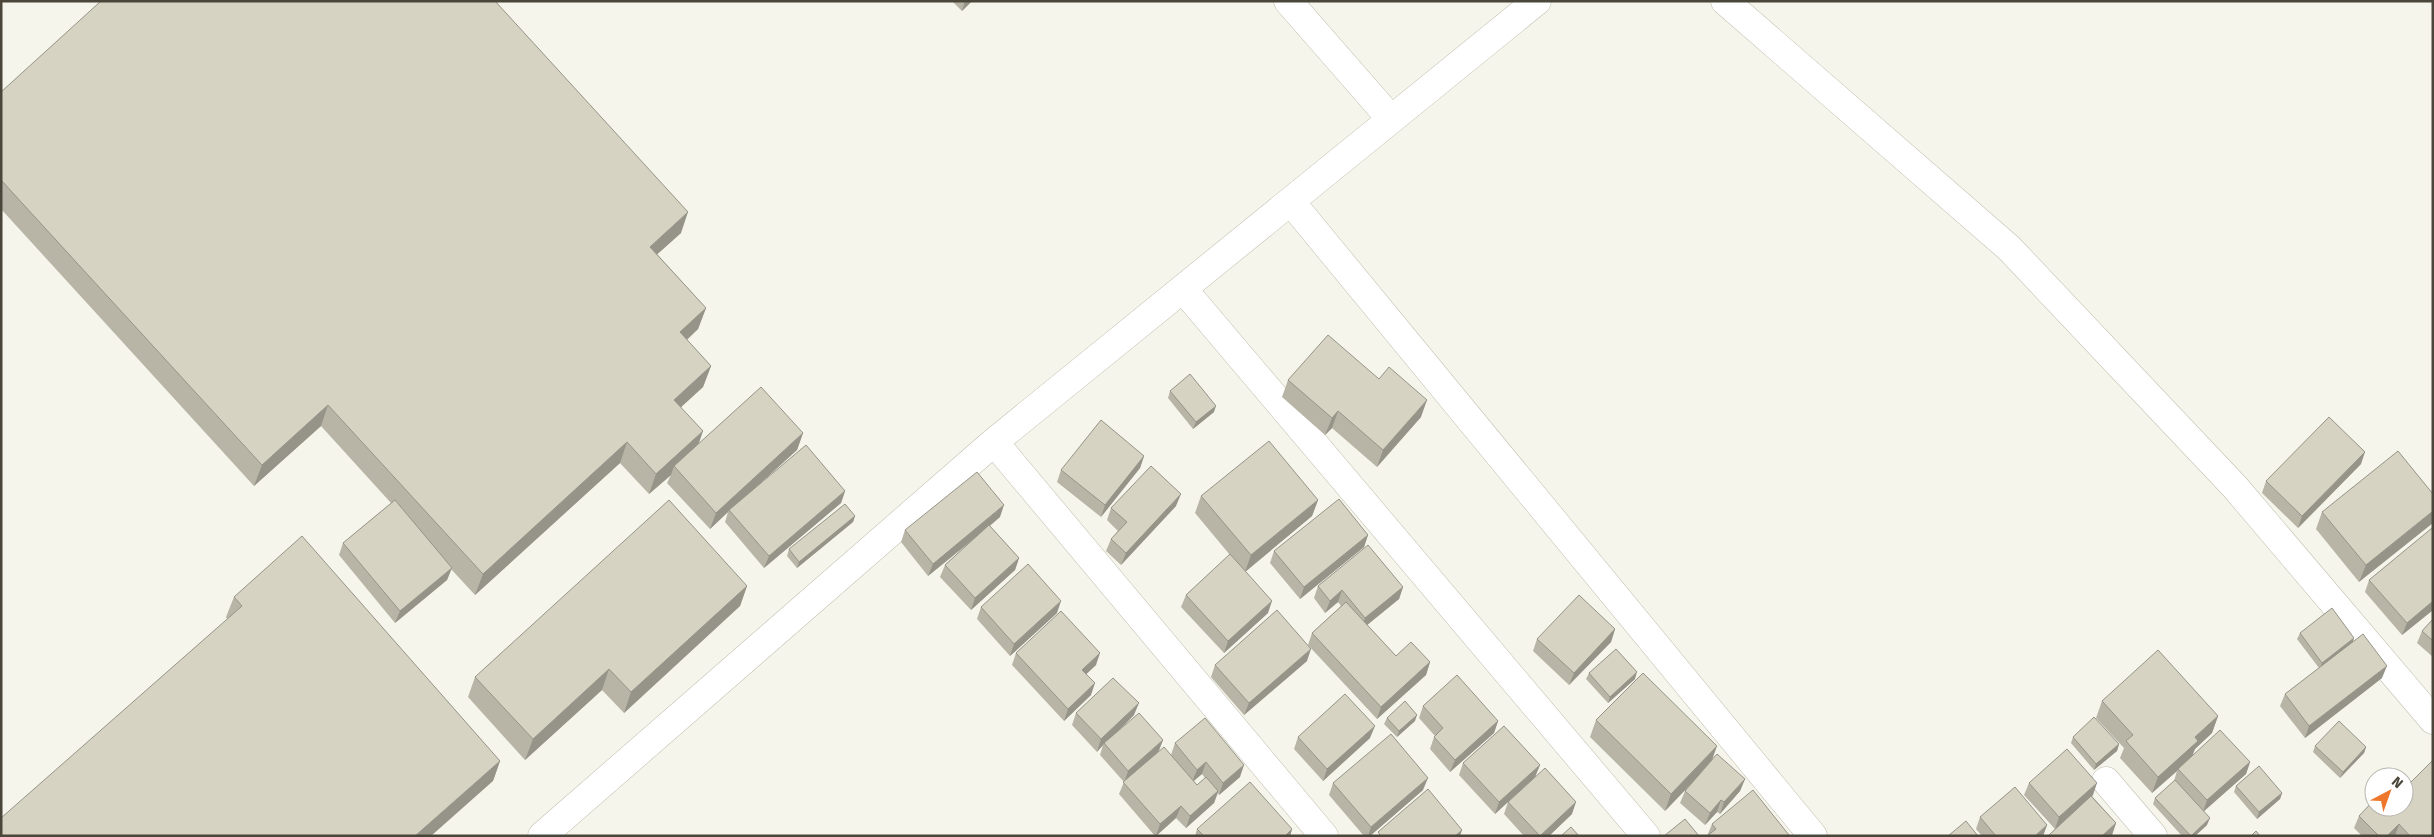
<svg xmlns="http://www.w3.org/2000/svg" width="2434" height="837" viewBox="0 0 2434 837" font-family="'Fira Sans',sans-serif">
	<rect width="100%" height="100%" fill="#f5f5ec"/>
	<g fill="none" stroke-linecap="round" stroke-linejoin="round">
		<g stroke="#c1bfaf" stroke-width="29">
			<path id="minor" d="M1288,1L1391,119
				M1725,1L2009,248L2235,487L2433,720
				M1291,202L1813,836
				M1183,289L1646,836
				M994,442L1324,836
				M2106,781L2153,836
				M542,836L994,442L1537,1"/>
		</g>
		<use href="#minor" stroke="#fff" stroke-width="28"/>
	</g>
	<path fill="#b8b5a7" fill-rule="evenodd" d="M952,1H972L962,11Z
		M1,92L681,233L657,254L706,308L698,329L687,340L711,366L703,387L681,407L698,444L803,433L797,450L755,488L845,491L841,503L764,568L725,522L728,512L710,529L667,483L671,475L649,494L620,463L475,595L451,569L447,580L395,623L339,555L343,543L391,503L321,426L254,486L1,209Z
		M1288,380L1421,417L1377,467L1332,428L1325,435L1282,397Z
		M1170,391L1214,412L1193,429L1168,398Z
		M1144,456L1140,468L1101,517L1057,482L1061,470Z
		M2361,464L2298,528L2262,493L2266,481Z
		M2433,494L2359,582L2316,529L2322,512Z
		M1201,496L1318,500L1312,516L1245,572L1268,613L1224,653L1181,607L1186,595L1230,555L1195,513Z
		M1176,506L1121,565L1106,551L1111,539L1118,531L1107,520L1111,508Z
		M855,516L853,522L797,568L787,556L789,549Z
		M1000,517L990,526L1019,558L1015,570L971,610L940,577L945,565L973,540L928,576L901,542L905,530Z
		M2433,529V610L2402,635L2365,592L2369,580Z
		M1368,535L1364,547L1300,599L1270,563L1274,551Z
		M747,586L740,606L624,713L602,690L525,760L468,697L475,677Z
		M1318,586L1403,587L1399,599L1367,625L1396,656L1430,662L1426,675L1377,719L1308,645L1312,633L1341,606L1338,602L1325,613L1314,598Z
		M234,597L500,761L493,781L227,619L226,617Z
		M981,607L1057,613L1010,656L977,619Z
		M2433,619V657L2417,643L2422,631Z
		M1615,629L1611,642L1569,685L1533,651L1537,639Z
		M2300,633L2354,638L2353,642L2382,678L2305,738L2280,706L2285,694L2319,668L2297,639Z
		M1016,653L1096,665L1086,674L1091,695L1064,721L1012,665Z
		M1307,661L1244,715L1211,677L1215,665Z
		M1589,673L1635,679L1608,703L1586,679Z
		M2102,701L2218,716L2212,733L2195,749L2192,755L2250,762L2246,774L2204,811L2207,825L2195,836H2182L2153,804L2155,798L2174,781L2177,771L2152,793L2120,758L2124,748L2096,718Z
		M1423,706L1498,721L1494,733L1450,772L1430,749L1434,737L1435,736L1419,718Z
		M1076,713L1134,715L1120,729L1163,740L1159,751L1171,755L1175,743L1240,777L1219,795L1218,793L1214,803L1186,828L1176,818L1156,836H1155L1119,794L1124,782L1100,755L1103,745L1097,752L1072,725ZM1202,774L1205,778L1197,785L1194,781Z
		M1387,718L1415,721L1397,737L1384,724Z
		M1596,720L1713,759L1745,779L1740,791L1720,814L1717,812L1705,825L1680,803L1685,791L1691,784L1665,811L1590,737Z
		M1298,737L1370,738L1323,781L1294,749Z
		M2073,737L2119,744L2117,751L2094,770L2071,743Z
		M2315,746L2366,747L2364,753L2340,778L2313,752Z
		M1463,763L1540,765L1535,777L1495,814L1459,775Z
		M1333,783L1423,790L1370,836H1364L1329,795Z
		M2029,783L2093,795L2092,796L2116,823L2112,835L2110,836H2049L2055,829L2024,795Z
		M2236,786L2282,793L2280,799L2257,819L2234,792Z
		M1508,802L1572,814L1549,836H1524L1504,814Z
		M2386,808L2433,836H2362L2354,828L2359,816Z
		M1980,817L2047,825L2043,836H1982L1976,829Z
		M1712,824L1789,835V836H1707Z
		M1197,829H1292L1290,836H1195Z"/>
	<path fill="#969488" d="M965,1H972L962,11Z
		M688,212L681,233L642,268L650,247Z
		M706,308L698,329L672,353L680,332Z
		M711,366L703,387L667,420L674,400Z
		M1427,400L1421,417L1377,467L1383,450Z
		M328,405L321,426L254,486L262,465Z
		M1216,406L1214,412L1193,429L1196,422Z
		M1338,411L1332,428L1325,435L1332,418Z
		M703,431L696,452L674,466L671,475L649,494L656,474Z
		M803,433L797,450L730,511L729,510L728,512L710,529L716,513Z
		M627,442L620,463L475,595L483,574Z
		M2365,452L2361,464L2298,528L2302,516Z
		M1144,456L1140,468L1101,517L1105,505Z
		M845,491L841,503L764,568L769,556Z
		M1181,494L1176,506L1121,565L1126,553Z
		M1318,500L1312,516L1245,572L1251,555Z
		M1004,505L1000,517L928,576L933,564Z
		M2433,511V523L2359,582L2366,565Z
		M855,516L853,522L797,568L799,562Z
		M1368,535L1364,547L1300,599L1304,587Z
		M1019,558L1015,570L971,610L975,598Z
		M452,568L447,580L395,623L400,611Z
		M747,586L740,606L624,713L631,692Z
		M1403,587L1399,599L1361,630L1365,618Z
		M1342,590L1338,602L1325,613L1330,601Z
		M1061,601L1057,613L1010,656L1014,644Z
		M1272,601L1268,613L1224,653L1228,641Z
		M2433,601V610L2402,635L2407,623Z
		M1615,629L1611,642L1569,685L1574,673Z
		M2354,638L2352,644L2320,669L2322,663Z
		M1311,649L1307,661L1244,715L1249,703Z
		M1100,653L1096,665L1078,682L1082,670Z
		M1430,662L1426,675L1377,719L1381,707Z
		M2387,666L2382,678L2305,738L2309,726Z
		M609,669L602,690L525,760L533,739Z
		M1637,672L1635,679L1608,703L1610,697Z
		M1095,683L1091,695L1064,721L1068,709Z
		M1139,703L1134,715L1105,744L1104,743L1103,745L1097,752L1101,739Z
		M1417,715L1415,721L1397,737L1399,731Z
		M2218,716L2212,733L2195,749L2192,757L2178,769L2177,771L2152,793L2158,777L2195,737Z
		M1498,721L1494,733L1450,772L1455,760Z
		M1375,726L1370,738L1323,781L1327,769Z
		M1163,740L1158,752L1124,783L1128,771Z
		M2119,744L2117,751L2094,770L2096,764Z
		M1717,746L1711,763L1665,811L1671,794Z
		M2366,747L2364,753L2340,778L2343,772Z
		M500,761L493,781L431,836H415Z
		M1206,762L1202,774L1192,782L1197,770Z
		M2250,762L2246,774L2203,812L2207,800Z
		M1244,765L1240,777L1219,795L1223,783Z
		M1540,765L1535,777L1495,814L1499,802Z
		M1428,778L1423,790L1370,836H1368L1371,827Z
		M1745,779L1740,791L1720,814L1724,802Z
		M2097,783L2093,795L2055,829L2059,817Z
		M1218,791L1214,803L1186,828L1190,816Z
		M2282,793L2280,799L2257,819L2259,812Z
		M1721,800L1717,812L1705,825L1710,813Z
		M1576,802L1572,814L1549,836H1540Z
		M1181,806L1176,818L1156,836L1160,824Z
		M2210,818L2207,825L2195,836H2191Z
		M2116,823L2112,835L2110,836H2102Z
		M2399,824L2395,836H2387Z
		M2047,825L2043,836H2035Z
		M1292,829L1290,836H1285Z
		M1462,830L1460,836H1455Z"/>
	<path fill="#d6d3c2" stroke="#969488" d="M101,1H495L688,212L650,247L706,308L680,332L711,366L674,400L703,431L656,474L627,442L483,574L328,405L262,465L1,180V92Z
		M1328,335L1379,379L1389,367L1427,400L1383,450L1338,411L1332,418L1288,380Z
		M1190,374L1216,406L1196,422L1170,391Z
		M761,387L803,433L716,513L674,466Z
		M2329,417L2365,452L2302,516L2266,481Z
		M1101,420L1144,456L1105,505L1061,470Z
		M1269,441L1318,500L1251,555L1201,496Z
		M806,445L845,491L769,556L729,510Z
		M2398,451L2433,494V511L2366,565L2322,512Z
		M1151,466L1181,494L1126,553L1111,539L1127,522L1111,508Z
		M977,472L1004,505L933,564L905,530Z
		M1339,499L1368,535L1304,587L1274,551Z
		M395,500L452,568L400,611L343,543Z
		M669,500L747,586L631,692L609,669L533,739L475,677Z
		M845,504L855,516L799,562L789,549Z
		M989,525L1019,558L975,598L945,565Z
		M2432,528L2433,529V601L2407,623L2369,580Z
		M302,536L500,761L415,836H1V818L242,606L234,597Z
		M1368,545L1403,587L1365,618L1342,590L1330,601L1318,586Z
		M1230,554L1272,601L1228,641L1186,595Z
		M1028,564L1061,601L1014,644L981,607Z
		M1579,595L1615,629L1574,673L1537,639Z
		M1346,602L1396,656L1411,642L1430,662L1381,707L1312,633Z
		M2332,608L2354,638L2322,663L2300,633Z
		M1277,610L1311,649L1249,703L1215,665Z
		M1061,611L1100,653L1082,670L1095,683L1068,709L1016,653Z
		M2433,619V641L2422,631Z
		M2363,634L2387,666L2309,726L2285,694Z
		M1616,649L1637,672L1610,697L1589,673Z
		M2158,650L2218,716L2195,737L2198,741L2158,777L2126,741L2133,735L2102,701Z
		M1643,673L1717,746L1671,794L1596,720Z
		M1457,675L1498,721L1455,760L1434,737L1443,728L1423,706Z
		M1113,678L1139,703L1101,739L1076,713Z
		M1345,694L1375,726L1327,769L1298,737Z
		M1405,701L1417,715L1399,731L1387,718Z
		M1139,713L1163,740L1128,771L1104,743Z
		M2094,717L2119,744L2096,764L2073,737Z
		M1205,718L1244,765L1223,783L1206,762L1197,770L1175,743Z
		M2339,721L2366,747L2343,772L2315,746Z
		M1504,726L1540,765L1499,802L1463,763Z
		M2220,730L2250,762L2207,800L2178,769Z
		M1391,734L1428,778L1371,827L1333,783Z
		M1164,747L1197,785L1206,777L1218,791L1190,816L1181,806L1160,824L1123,782Z
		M2067,749L2097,783L2059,817L2029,783Z
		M1717,754L1745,779L1724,802L1721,800L1710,813L1685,791Z
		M2433,760V836H2410L2399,824L2387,836H2379L2359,816L2374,800V807H2404V789Z
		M2259,766L2282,793L2259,812L2236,786Z
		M1545,768L1576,802L1540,836L1508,802Z
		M2175,780L2210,818L2191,836L2155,798Z
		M1250,782L1292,829L1285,836H1204L1197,829Z
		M2015,787L2047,825L2035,836H1996L1980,817Z
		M1428,789L1462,830L1455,836H1381L1378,832Z
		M1753,790L1789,835L1788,836H1707L1716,829L1712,824Z
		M2091,796L2116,823L2102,836H2050L2049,835Z
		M1685,819L1699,836H1664Z
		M1966,821L1978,836H1948Z
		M1571,827L1579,836H1561Z
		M2256,831L2260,836H2251Z"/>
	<rect width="2434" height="837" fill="none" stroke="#4a473a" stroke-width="5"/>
	<g transform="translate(2389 792) rotate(41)"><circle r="24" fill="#ffffff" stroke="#b7b5b0"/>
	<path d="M0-4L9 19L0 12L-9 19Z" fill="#ee772b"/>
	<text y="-8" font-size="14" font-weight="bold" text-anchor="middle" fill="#4a473a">N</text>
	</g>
</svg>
